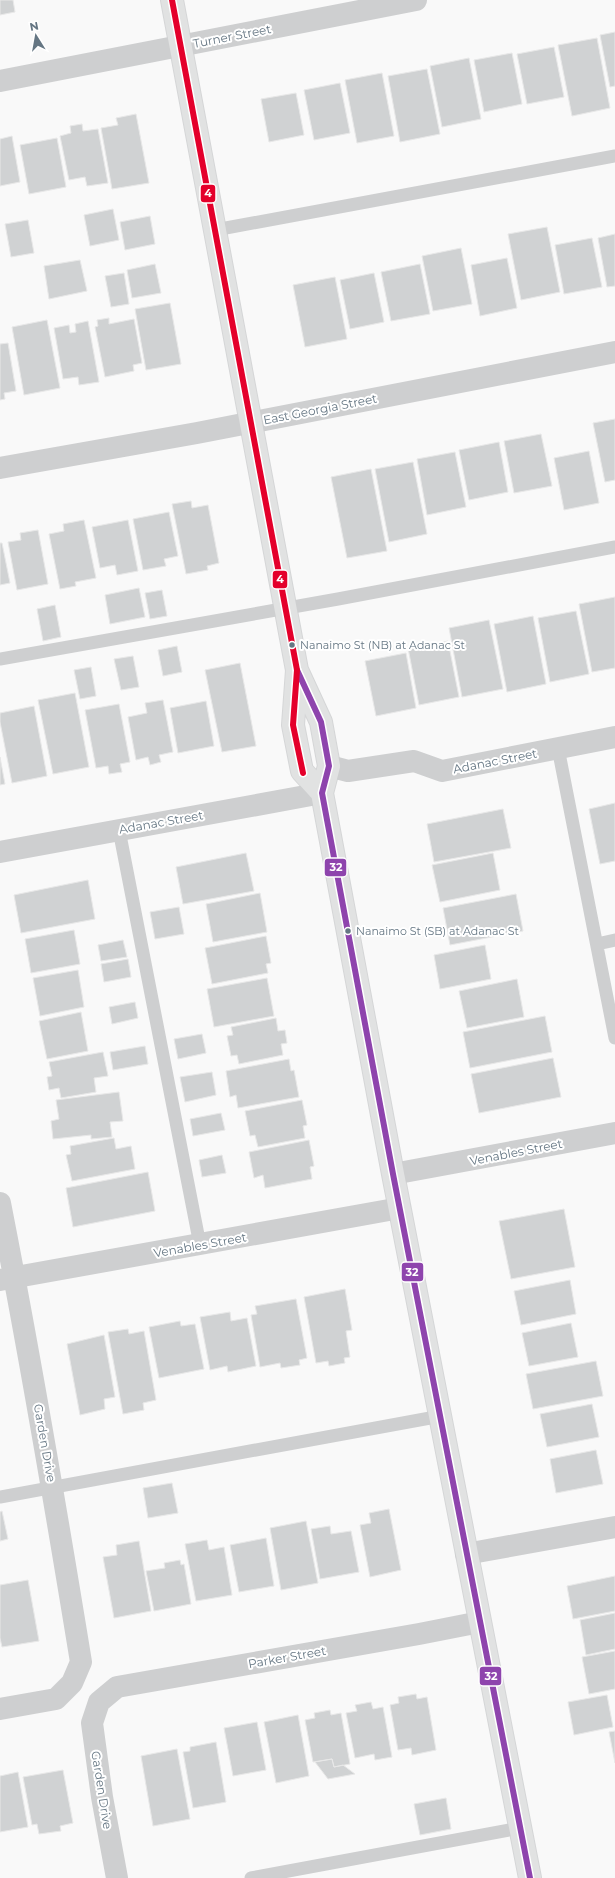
<svg xmlns="http://www.w3.org/2000/svg" width="615" height="1878" viewBox="0 0 615 1878" font-family="Montserrat,sans-serif">
	<rect width="100%" height="100%" fill="#f9f9f9"/>
	<path fill="#d0d2d3" stroke="#e8e8e8" d="M0,0H13L15,12L0,15Z
		M615,32V86L610,87L600,35Z
		M597,38L610,108L572,116L558,45Z
		M554,47L564,97L527,104L517,54Z
		M512,53L522,104L484,112L474,60Z
		M469,58L481,119L442,127L430,66Z
		M427,69L440,134L400,142L388,76Z
		M382,73L394,136L357,143L345,80Z
		M340,83L350,133L314,140L304,90Z
		M296,93L304,135L269,142L261,99Z
		M136,114L149,183L112,189L101,128L118,125L116,118Z
		M82,124L83,131L98,129L108,183L87,186L85,177L69,180L60,136L71,133L70,126Z
		M12,136L20,182L0,186V139Z
		M57,138L66,187L29,194L20,145Z
		M113,209L119,240L90,246L84,215Z
		M150,216L155,244L125,250L120,222Z
		M28,220L34,253L11,257L5,224Z
		M547,227L560,292L521,300L508,234Z
		M615,234V286L607,287L598,238Z
		M592,238L602,287L564,294L555,245Z
		M461,248L472,304L433,311L422,256Z
		M507,258L517,308L480,316L471,265Z
		M80,260L87,291L49,299L44,266Z
		M155,264L161,293L132,298L127,270Z
		M420,264L430,314L391,321L381,272Z
		M124,273L129,304L111,307L105,276Z
		M374,273L384,322L350,329L340,280Z
		M335,277L347,339L305,347L293,285Z
		M170,303L181,364L146,370L135,309Z
		M109,318V324L134,319L142,363L133,365L134,371L105,377L95,327L98,326L97,320Z
		M47,320L60,388L24,395L12,327Z
		M88,321L99,382L79,385L78,377L63,379L54,328L69,325L70,333L76,332L75,324Z
		M8,343L16,391L4,393L5,399L0,400V344Z
		M615,419V480L605,482L593,423Z
		M541,434L552,486L514,493L504,441Z
		M499,442L508,492L469,500L459,450Z
		M589,451L599,503L564,510L554,458Z
		M455,452L466,507L427,515L417,459Z
		M413,462L427,534L389,542L375,469Z
		M371,469L387,551L347,558L331,477Z
		M191,501L192,508L208,505L219,563L207,566L208,570L186,574L172,504Z
		M169,512L178,556L164,559L166,566L143,570L133,519Z
		M84,520L96,578L75,582L76,586L60,589L49,534L64,531L63,524Z
		M128,520L138,571L117,575L115,565L100,568L92,527Z
		M38,530L48,584L17,590L8,542L21,540L20,533Z
		M0,543H2L10,583L0,585Z
		M139,588L145,617L110,624L105,595Z
		M162,590L167,616L150,619L145,593Z
		M615,597V668L592,672L579,604Z
		M55,605L61,637L43,641L37,609Z
		M576,611L589,674L550,682L538,618Z
		M533,616L546,684L507,692L494,624Z
		M489,620L503,689L462,697L449,628Z
		M448,641L459,697L419,705L408,648Z
		M177,646L182,672L163,676L158,650Z
		M406,653L416,708L376,716L365,661Z
		M133,656L139,687L121,690L114,659Z
		M240,663L256,746L222,752L205,670Z
		M91,667L96,696L80,699L74,670Z
		M75,693L89,767L53,774L38,700Z
		M163,700L173,752L159,755L161,762L150,765L148,757L136,760L128,717L147,713L145,703Z
		M206,701L214,746L178,753L170,708Z
		M119,704L130,762L120,764L122,772L109,774L108,766L96,768L85,710Z
		M34,706L47,776L12,783L0,722V713Z
		M0,757L5,784L0,785Z
		M615,803V861L600,864L589,809Z
		M503,809L511,848L434,862L427,824Z
		M246,853L254,891L183,904L176,867Z
		M493,853L500,890L440,902L432,865Z
		M88,880L95,919L21,933L14,895Z
		M260,893L267,932L213,942L206,904Z
		M516,894L523,931L450,945L443,908Z
		M179,907L184,934L155,939L150,912Z
		M74,930L80,964L31,973L25,939Z
		M266,936L271,963L266,964L268,973L212,984L205,948Z
		M123,940L127,957L101,961L98,945Z
		M485,945L491,979L440,989L434,955Z
		M128,959L131,977L104,982L101,964Z
		M78,970L84,1007L40,1016L33,978Z
		M267,978L274,1016L214,1027L207,989Z
		M517,979L524,1017L467,1028L459,991Z
		M135,1002L138,1018L112,1024L109,1007Z
		M81,1012L88,1051L47,1059L39,1021Z
		M545,1016L552,1052L470,1068L463,1032Z
		M276,1018L278,1031L285,1030L287,1043L281,1044L283,1055L239,1064L237,1055L231,1056L227,1036L233,1035L231,1027Z
		M202,1034L206,1053L178,1059L174,1039Z
		M145,1046L148,1064L113,1070L110,1052Z
		M103,1052L108,1076L94,1078L96,1092L61,1098L59,1088L49,1090L47,1077L52,1076L49,1062Z
		M553,1058L561,1097L479,1113L471,1074Z
		M289,1059L291,1071L294,1070L299,1097L238,1108L236,1095L230,1097L226,1071Z
		M212,1072L216,1095L185,1102L180,1077Z
		M119,1092L123,1121L110,1122L112,1137L91,1139V1135L53,1139L51,1121L59,1119L56,1100Z
		M302,1100L307,1125L303,1126L305,1138L258,1147L255,1135L250,1136L245,1111Z
		M221,1113L225,1130L193,1136L190,1119Z
		M114,1138L116,1149L131,1146L135,1169L72,1181L66,1155L71,1154L70,1146Z
		M309,1140L314,1166L310,1167L312,1179L265,1188L263,1175L254,1178L249,1152Z
		M222,1155L226,1173L202,1177L199,1160Z
		M148,1172L155,1211L73,1227L66,1188Z
		M564,1209L575,1267L511,1279L499,1221Z
		M570,1280L576,1314L521,1325L514,1291Z
		M345,1289L352,1330L346,1331L350,1357L344,1358L345,1363L329,1366L328,1361L316,1363L304,1297Z
		M296,1299L307,1358L299,1360L300,1365L281,1368L280,1363L260,1367L251,1315L257,1314L255,1306Z
		M230,1312L231,1321L247,1318L256,1366L228,1372L227,1366L210,1370L200,1317Z
		M180,1321L181,1326L195,1324L204,1369L159,1378L149,1327Z
		M571,1323L578,1357L529,1366L522,1333Z
		M128,1329L129,1334L144,1331L156,1400L143,1403L144,1410L123,1414L108,1332Z
		M104,1335L115,1397L104,1399L105,1409L80,1415L67,1344Z
		M596,1361L603,1396L533,1409L526,1374Z
		M592,1404L599,1437L547,1447L540,1414Z
		M596,1450L603,1484L556,1493L550,1459Z
		M172,1483L178,1513L148,1518L143,1488Z
		M389,1509L401,1570L370,1577L360,1525L371,1523L369,1513Z
		M2,1511L8,1539L0,1541V1512Z
		M306,1521L318,1583L281,1590L270,1528Z
		M330,1526L331,1534L351,1531L359,1572L320,1579L311,1529Z
		M266,1538L274,1586L239,1592L230,1545Z
		M207,1540L209,1550L224,1547L232,1595L196,1601L185,1544Z
		M139,1541L151,1611L114,1618L103,1557L117,1555L116,1545Z
		M180,1560L181,1565L184,1564L191,1604L154,1611L146,1571L165,1568L164,1563Z
		M615,1576V1611L573,1619L567,1586Z
		M28,1580L39,1641L2,1647L0,1638V1585Z
		M615,1613V1649L586,1655L580,1620Z
		M615,1651V1689L589,1694L582,1657Z
		M416,1694L417,1699L427,1697L436,1750L412,1755L411,1748L398,1750L390,1705L399,1703L398,1697Z
		M607,1695L613,1727L574,1735L568,1702Z
		M371,1702L373,1709L383,1707L392,1757L375,1760L374,1754L355,1758L346,1713L357,1711L355,1705Z
		M330,1710L331,1715L341,1713L350,1764L334,1767L332,1759L313,1762L305,1720L315,1718L314,1713Z
		M298,1715L309,1776L276,1783L264,1722Z
		M257,1722L266,1770L233,1776L224,1728Z
		M615,1731V1763L609,1732Z
		M216,1742L226,1802L193,1808L183,1752L190,1751V1747Z
		M177,1749L190,1819L153,1826L141,1756Z
		M332,1759L334,1767L343,1765L355,1774L328,1779L315,1762Z
		M63,1770L73,1823L60,1826L61,1831L39,1834L37,1824L32,1825L23,1777Z
		M18,1772L28,1827L0,1832V1776Z
		M446,1798L451,1829L420,1835L414,1804Z"/>
	<g fill="none" stroke-linecap="round" stroke-linejoin="round">
		<g stroke="#d5d6d7" stroke-width="24">
			<path id="secondary" d="M172,0L297,670L293,725L302,771L322,793
				M297,670L321,722L329,766L322,793L393,1174L530,1878"/>
		</g>
		<path stroke="#cecfd0" stroke-width="13" d="M215,230L615,156
			M0,659L338,599L615,547
			M558,748L615,1038
			M119,830L200,1245
			M597,944L615,940
			M0,1497L441,1416
			M251,1878L520,1828"/>
		<path stroke="#cecfd0" stroke-width="22" d="M0,81L416,0
			M0,468L197,433L615,352
			M329,766L348,771L414,761L442,771L615,737
			M0,852L322,793
			M393,1174L615,1133
			M0,1203C30,1356 56,1509 81,1662L72,1683L56,1699L0,1709
			M0,1280L400,1208
			M466,1554L615,1527
			M117,1878L102,1797L92,1723L99,1702L117,1687L419,1634L480,1622"/>
		<use href="#secondary" stroke="#e1e2e2" stroke-width="22"/>
		<g stroke="#fff" stroke-width="9">
			<path id="bus-1" d="M297,670L321,722L329,766L322,793L393,1174L530,1878"/>
		</g>
		<g stroke="#fff" stroke-width="9">
			<path id="bus-2" d="M172,0L297,670L293,725L303,773"/>
		</g>
		<use href="#bus-1" stroke="#8e44ad" stroke-width="6"/>
		<use href="#bus-2" stroke="#e4002b" stroke-width="6"/>
	</g>
	<g fill="#657683" stroke="#fff" stroke-width="1.5">
		<circle cx="292" cy="645" r="3.5"/>
		<circle cx="348" cy="931" r="3.5"/>
	</g>
	<g text-anchor="middle" dominant-baseline="central" stroke-width="4" stroke-linejoin="round" paint-order="stroke">
		<g font-size="11" fill="#657683" stroke="#fff" text-anchor="start">
			<text x="300" y="645">Nanaimo St (NB) at Adanac St</text>
			<text x="356" y="931">Nanaimo St (SB) at Adanac St</text>
		</g>
		<g font-size="12" fill="#657683" stroke="#fff">
			<text transform="translate(232 36) rotate(-11)">Turner Street</text>
			<text transform="translate(320 409) rotate(-11)">East Georgia Street</text>
			<text transform="translate(495 761) rotate(-11)">Adanac Street</text>
			<text transform="translate(161 822) rotate(-10)">Adanac Street</text>
			<text transform="translate(516 1152) rotate(-11)">Venables Street</text>
			<text transform="translate(200 1245) rotate(-10)">Venables Street</text>
			<text transform="translate(45 1443) rotate(80)">Garden Drive</text>
			<text transform="translate(287 1657) rotate(-10)">Parker Street</text>
			<text transform="translate(102 1790) rotate(81)">Garden Drive</text>
		</g>
	</g>
	<g stroke="#fff" stroke-width="1.5">
		<rect x="200" y="184" width="16" height="19" rx="4" fill="#e4002b"/>
		<rect x="272" y="570" width="16" height="19" rx="4" fill="#e4002b"/>
		<rect x="324" y="858" width="23" height="19" rx="4" fill="#8e44ad"/>
		<rect x="401" y="1262" width="23" height="20" rx="4" fill="#8e44ad"/>
		<rect x="479" y="1666" width="23" height="20" rx="4" fill="#8e44ad"/>
	</g>
	<g font-size="11" text-anchor="middle" font-weight="bold" fill="#fff">
		<text x="208" y="197">4</text>
		<text x="280" y="583">4</text>
		<text x="336" y="871">32</text>
		<text x="412" y="1276">32</text>
		<text x="491" y="1680">32</text>
	</g>
	<g transform="translate(36 36) rotate(349)" stroke="#ffffff" stroke-width="3" paint-order="stroke">
	<path d="M0-3L7 15L0 10L-7 15Z" fill="#657683"/>
	<text y="-6" font-size="11" font-weight="bold" text-anchor="middle" fill="#657683">N</text>
	</g>
</svg>
